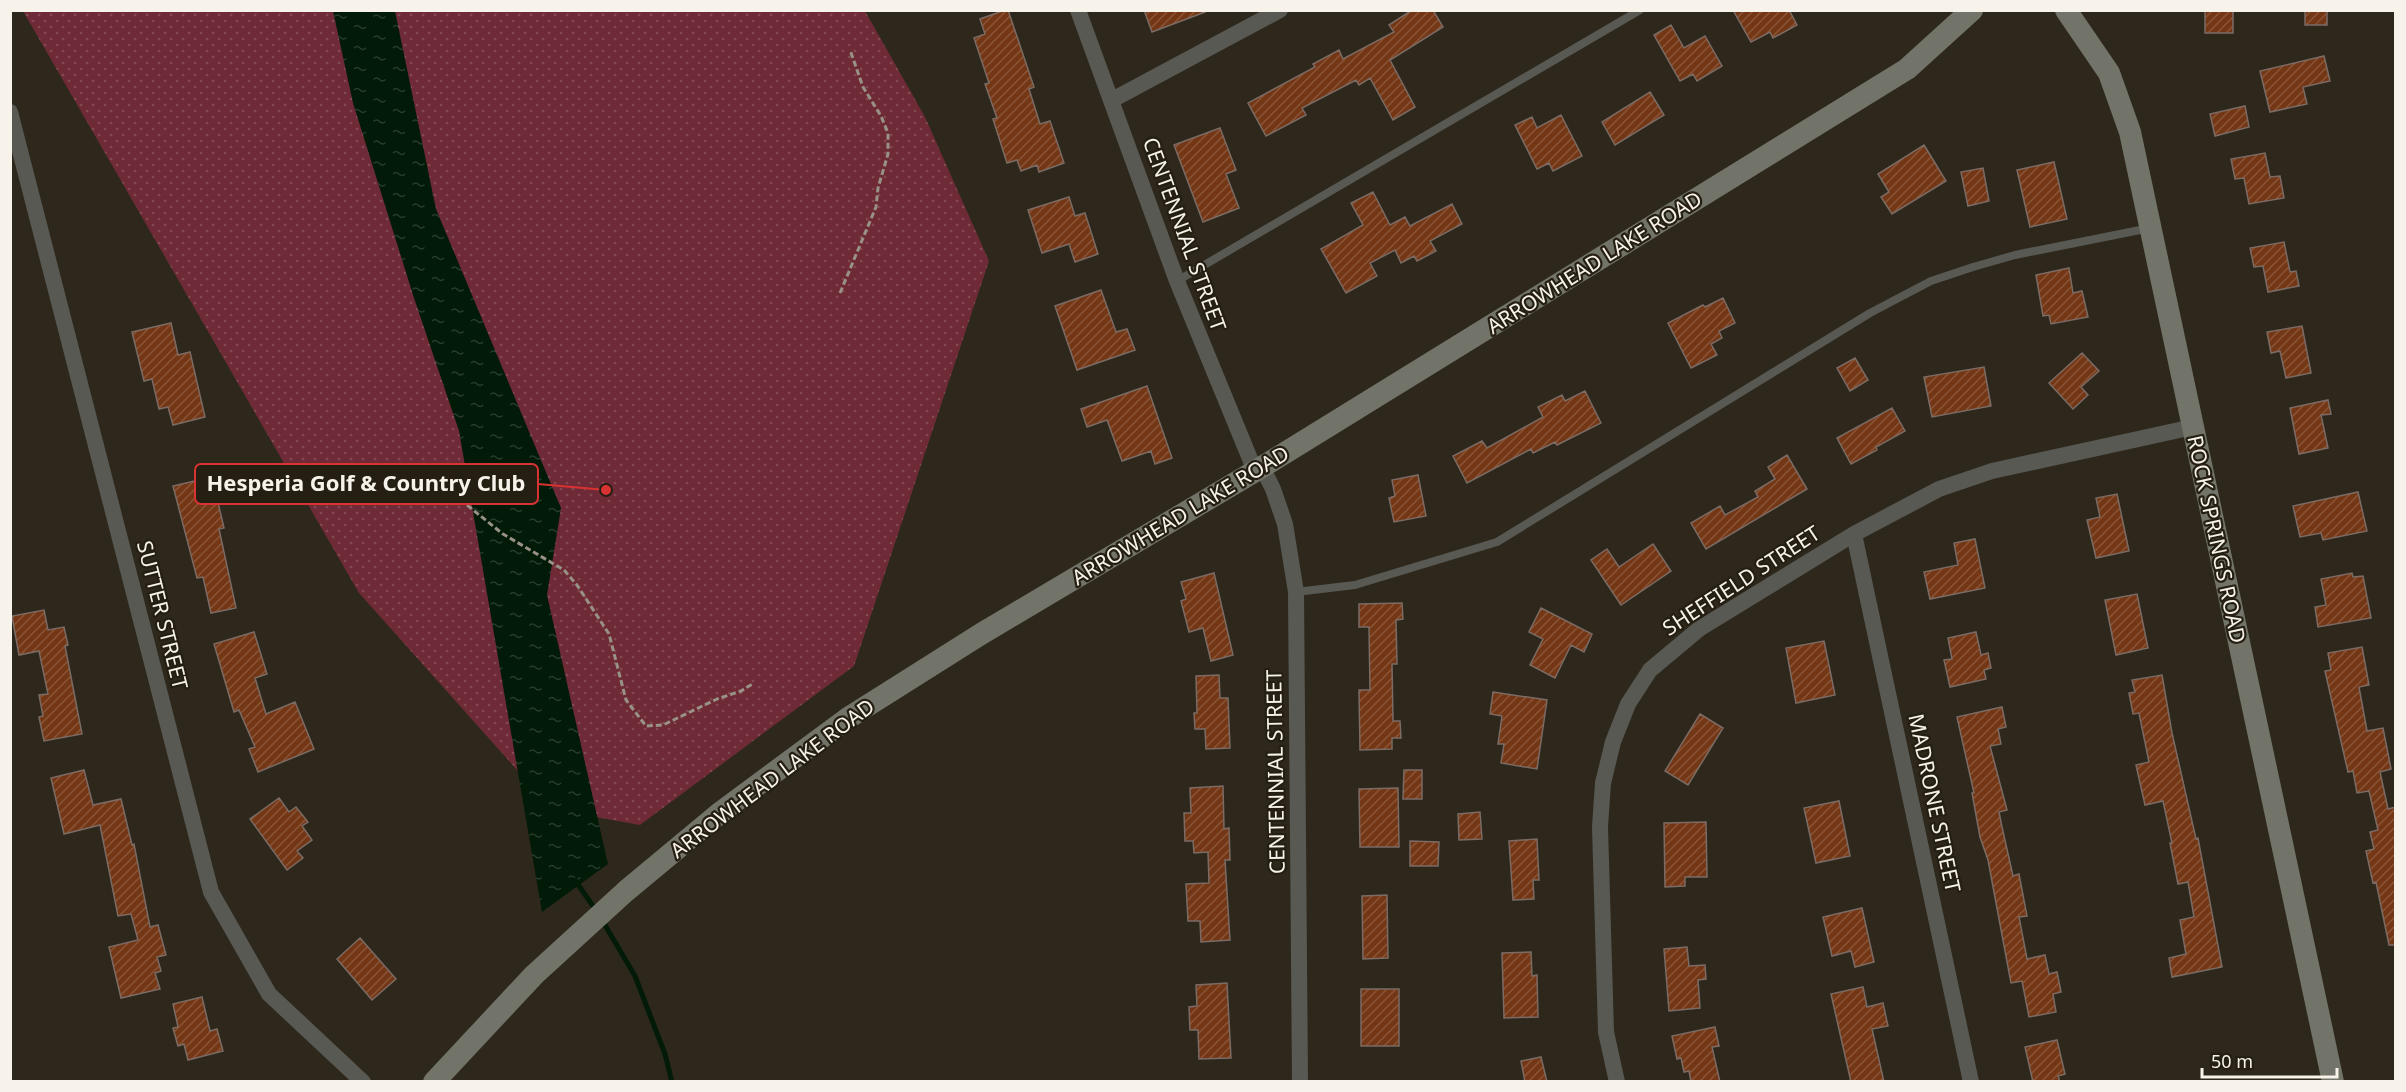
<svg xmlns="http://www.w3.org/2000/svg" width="2406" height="1092" viewBox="0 0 2406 1092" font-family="'Noto Sans',sans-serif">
	<defs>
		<pattern id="grass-dots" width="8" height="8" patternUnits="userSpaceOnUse" patternTransform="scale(1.5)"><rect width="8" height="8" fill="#6e2a36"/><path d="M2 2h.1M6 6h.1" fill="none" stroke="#834953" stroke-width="1.8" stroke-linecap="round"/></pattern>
		<pattern id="water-ripples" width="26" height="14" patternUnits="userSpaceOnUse" patternTransform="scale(1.5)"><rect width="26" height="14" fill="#021a08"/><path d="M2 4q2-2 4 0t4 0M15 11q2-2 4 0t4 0" fill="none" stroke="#283c2c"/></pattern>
		<pattern id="building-hatch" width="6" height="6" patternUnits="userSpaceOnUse" patternTransform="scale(1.5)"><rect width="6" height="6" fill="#743715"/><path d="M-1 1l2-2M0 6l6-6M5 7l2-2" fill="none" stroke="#895437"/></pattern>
	</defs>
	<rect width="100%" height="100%" fill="#2e281c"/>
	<path fill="url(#grass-dots)" d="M23,11H865L925,117L989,261L854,666L640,825L552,809L359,593Z"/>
	<path fill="url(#water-ripples)" d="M333,11H395L436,209L561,508L547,595L608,864L542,912L459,431L414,298L353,103Z"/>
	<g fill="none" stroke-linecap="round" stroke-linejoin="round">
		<path stroke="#021a08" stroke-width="5" d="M575,880L597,912
			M602,920L635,976L665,1054L672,1082"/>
	</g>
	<path fill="url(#building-hatch)" stroke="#7b6b64" stroke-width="1.5" d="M1005,10H1008L1034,87L1029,89L1040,124L1050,121L1064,163L1039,172L1037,165L1021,171L1017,160L1007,163L993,119L997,118L985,84L989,83L974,38L985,34L980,19Z
		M1144,10H1204L1205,12L1152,32Z
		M1412,10H1433L1443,27L1390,60L1415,107L1393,120L1370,78L1359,85L1356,80L1302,108L1306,115L1266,136L1248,103L1315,67L1313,64L1339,50L1343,59L1394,32L1389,25Z
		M1733,10H1789L1797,25L1773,38L1770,32L1751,42Z
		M2205,10H2233V33H2205Z
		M2305,10H2327V25H2305Z
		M1671,25L1684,48L1705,36L1722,66L1697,81L1693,74L1680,81L1654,35Z
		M2324,56L2330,81L2303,87L2307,104L2270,112L2260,71Z
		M1650,92L1664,115L1615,145L1602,122Z
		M2245,106L2249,127L2215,136L2210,114Z
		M1561,115L1582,156L1553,171L1549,163L1537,169L1515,125L1532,117L1537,128Z
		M1220,128L1236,170L1226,174L1239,208L1203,222L1174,145Z
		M1924,145L1946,181L1892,214L1881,197L1889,192L1878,174Z
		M2265,153L2270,177L2280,176L2284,198L2249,204L2244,178L2235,179L2231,159Z
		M2054,162L2067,219L2030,227L2017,170Z
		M1983,168L1989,201L1968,206L1961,172Z
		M1373,192L1390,225L1405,217L1410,226L1452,204L1462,224L1430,241L1436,251L1417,261L1414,256L1401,263L1395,250L1370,263L1377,276L1346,293L1321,249L1363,225L1351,203Z
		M1069,197L1075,216L1085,213L1098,254L1075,262L1069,244L1042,253L1028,210Z
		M2284,242L2290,272L2296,271L2299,286L2268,292L2263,266L2254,267L2250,248Z
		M2069,268L2073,293L2082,291L2088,317L2051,324L2049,315L2043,316L2036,275Z
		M1101,290L1116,332L1127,329L1135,350L1077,370L1055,306Z
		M1723,298L1735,323L1719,331L1722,338L1711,344L1717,355L1691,368L1668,323L1703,305L1705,307Z
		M171,323L178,355L190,352L205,417L173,425L168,407L159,409L152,379L144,381L132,332Z
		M2302,326L2311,373L2286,378L2280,351L2271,353L2267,332Z
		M2082,353L2099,371L2081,387L2088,395L2073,409L2049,383Z
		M1855,358L1868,380L1850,391L1837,368Z
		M1984,367L1991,406L1932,417L1924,377Z
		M1147,386L1172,458L1155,464L1151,451L1122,461L1107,420L1087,427L1081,409Z
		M1585,391L1601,423L1557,445L1555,442L1533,453L1531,449L1467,483L1453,456L1482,441L1487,448L1543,417L1538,407L1562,395L1565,401Z
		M2328,400L2331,414L2321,415L2328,448L2299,454L2290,408Z
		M1892,408L1905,431L1876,447L1877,450L1851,464L1837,438Z
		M1787,455L1807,489L1706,549L1691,523L1720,506L1725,515L1758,497L1755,491L1775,479L1768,467Z
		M1418,475L1426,516L1394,522L1389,498L1395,496L1392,480Z
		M212,477L224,528L219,529L236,608L211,613L203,577L197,578L173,486Z
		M2358,492L2367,531L2323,540L2321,533L2300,537L2293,506Z
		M2117,494L2129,551L2096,558L2087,520L2100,517L2096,498Z
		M1975,539L1985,588L1930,599L1924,572L1958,565L1954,543Z
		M1653,544L1671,571L1621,605L1591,560L1607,549L1619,567Z
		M1214,573L1233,655L1211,661L1203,628L1189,632L1181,601L1186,599L1181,582Z
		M2352,573L2353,577L2363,576L2371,618L2318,627L2315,607L2326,605L2321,579Z
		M2137,594L2148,648L2116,655L2105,600Z
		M1402,603L1403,619L1396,620L1397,664H1392L1393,721H1400L1401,738H1392V749L1360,750L1359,690H1370L1369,627H1359V604Z
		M1541,608L1592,634L1584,652L1571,645L1555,678L1530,665L1543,639L1529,632Z
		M44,610L48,630L64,627L68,645L65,646L82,734L44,741L39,717L43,716L39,695L48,694L39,651L19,655L12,616Z
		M254,632L267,674L255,678L266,714L295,702L314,749L258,772L249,749L255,747L239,710L234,712L214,644Z
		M1976,632L1981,655L1988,653L1991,668L1984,670L1986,679L1950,687L1944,660L1952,659L1948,638Z
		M1824,641L1835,695L1796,703L1786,648Z
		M2362,647L2369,685L2359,687L2367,731L2383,728L2391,769L2380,772L2388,809L2396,807V945H2389L2376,882L2373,883L2366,851L2374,849L2370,832L2378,830L2369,791L2357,793L2353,771L2348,772L2325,671L2331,670L2328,653Z
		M1219,675L1220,698H1228L1230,748L1206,749L1205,729H1195L1194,713H1197L1196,676Z
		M2162,675L2172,733L2196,839L2198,838L2222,967L2172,977L2169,958L2186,954L2180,920L2194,917L2188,882L2178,884L2170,843H2172L2163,801L2145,805L2136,765L2149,762L2139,713L2133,714L2129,693L2135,692L2132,680Z
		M1493,692L1547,700L1537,769L1501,763L1504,744H1498L1502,716L1490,714Z
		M2002,707L2006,727L1998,729L2001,744L1990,746L2007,810L1999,812L2002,827L2013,876L2019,874L2027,916L2019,917L2027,959L2045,955L2049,974L2057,972L2061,992L2053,994L2056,1012L2029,1017L2022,981L2011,983L1988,860L1980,837L1972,793H1974L1957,717Z
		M1700,714L1723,728L1688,785L1665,771Z
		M84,770L93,805L121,799L132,845L134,844L150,927L158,925L166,955L157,957L161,971L155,973L160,989L121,998L109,947L138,940L131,914L118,916L100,825L64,834L51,778Z
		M1404,770H1422V799H1403Z
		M1223,786L1224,829L1229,828L1230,860H1225L1230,940L1201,942L1200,921H1188L1186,884L1209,883L1208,852L1194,853L1193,841H1185L1184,813H1191L1190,788Z
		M1398,788L1399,847H1360L1359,789Z
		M279,798L289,812L296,807L308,822L302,826L312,840L297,851L303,858L287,870L250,819Z
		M1839,801L1850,856L1816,863L1804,808Z
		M1480,812L1482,839L1459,840L1458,814Z
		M1706,822L1707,877H1685V886L1665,887L1664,823Z
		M1537,839L1539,880H1533L1534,899L1513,900L1509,841Z
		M1410,841L1439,842L1438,866H1410Z
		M1387,895L1388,958L1363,959L1362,896Z
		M1862,908L1874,962L1855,967L1851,951L1832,956L1823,917Z
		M360,938L396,979L372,1000L337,959Z
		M1687,947L1689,966L1705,965L1706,979L1698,980L1700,1008L1669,1011L1664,949Z
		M1531,952L1532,976L1537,975L1538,1017L1504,1018L1502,953Z
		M1227,983L1231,1058L1199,1059L1198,1030H1190L1189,1007L1197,1006L1196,985Z
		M1863,987L1867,1007L1883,1003L1888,1026L1872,1029L1884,1082H1851L1831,994Z
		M1361,989H1399V1046H1361Z
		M202,997L210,1031L217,1029L223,1051L188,1060L184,1044L178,1046L173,1028L178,1027L173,1004Z
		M1715,1027L1719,1046L1712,1047L1720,1082H1691L1689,1071L1684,1072L1681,1058L1677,1059L1672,1036Z
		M2057,1040L2065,1074L2058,1076L2060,1082H2033L2025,1047Z
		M1541,1057L1547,1082H1525L1521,1061Z"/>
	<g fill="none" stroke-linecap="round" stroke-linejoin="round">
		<path stroke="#989288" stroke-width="3" stroke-dasharray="6 3" stroke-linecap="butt" d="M840,293L876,207L878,188L888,154V133L881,116L863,87L850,50
			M432,477L503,534L564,570L577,585L609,634L626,700L646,726L663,725L717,699L741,691L754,683"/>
		<path stroke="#585953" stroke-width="8" d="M1177,281L1640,10
			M1296,592L1355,585L1497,542L1870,313L1931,281L1973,267L2015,255L2150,228"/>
		<path stroke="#585953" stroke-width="16" d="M1078,10L1177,281L1255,471
			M1112,100L1280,10
			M10,112L211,892L269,994L363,1082
			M1262,467L1273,489L1285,524L1296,592L1300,1082
			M1854,534L1971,1082
			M1617,1082L1606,1032L1600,827L1603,783L1613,742L1628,704L1650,670L1699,629L1854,534L1939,489L1992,471L2193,427"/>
		<path stroke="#72746a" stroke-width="22" d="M2066,10L2109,73L2130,132L2333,1082
			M434,1082L534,975L626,891L721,812L848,718L981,634L1262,467L1907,69L1972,10"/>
	</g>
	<g text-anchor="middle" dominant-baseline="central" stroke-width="4.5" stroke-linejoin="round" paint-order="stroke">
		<g font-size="21" fill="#f7f2ea" stroke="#251e12">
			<text transform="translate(1185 234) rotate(70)">CENTENNIAL STREET</text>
			<text transform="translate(1594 262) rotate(-32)">ARROWHEAD LAKE ROAD</text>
			<text transform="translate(1180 515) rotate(-31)">ARROWHEAD LAKE ROAD</text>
			<text transform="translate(2217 539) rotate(78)">ROCK SPRINGS ROAD</text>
			<text transform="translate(1741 580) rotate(-33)">SHEFFIELD STREET</text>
			<text transform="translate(163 615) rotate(76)">SUTTER STREET</text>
			<text transform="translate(1275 772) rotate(-91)">CENTENNIAL STREET</text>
			<text transform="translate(772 778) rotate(-37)">ARROWHEAD LAKE ROAD</text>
			<text transform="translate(1935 803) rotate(78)">MADRONE STREET</text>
		</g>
	</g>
	<path fill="none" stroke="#d83232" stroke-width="2" d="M606 490L538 484"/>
	<circle fill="#d83232" stroke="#251e12" stroke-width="2" cx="606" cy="490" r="6"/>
	<rect fill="#251e12" stroke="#d83232" stroke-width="2" x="195" y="464" width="343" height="40" rx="6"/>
	<g font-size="22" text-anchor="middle" font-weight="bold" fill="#f7f2ea">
		<text x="366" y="491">Hesperia Golf &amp; Country Club</text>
	</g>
	<rect width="2406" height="1092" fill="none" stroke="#f7f2ea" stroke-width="24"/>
	<path d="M2202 1068v9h135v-9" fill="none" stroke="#f7f2ea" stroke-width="3"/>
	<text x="2211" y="1068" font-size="18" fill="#f7f2ea" stroke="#251e12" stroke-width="4.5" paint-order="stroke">50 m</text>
</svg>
